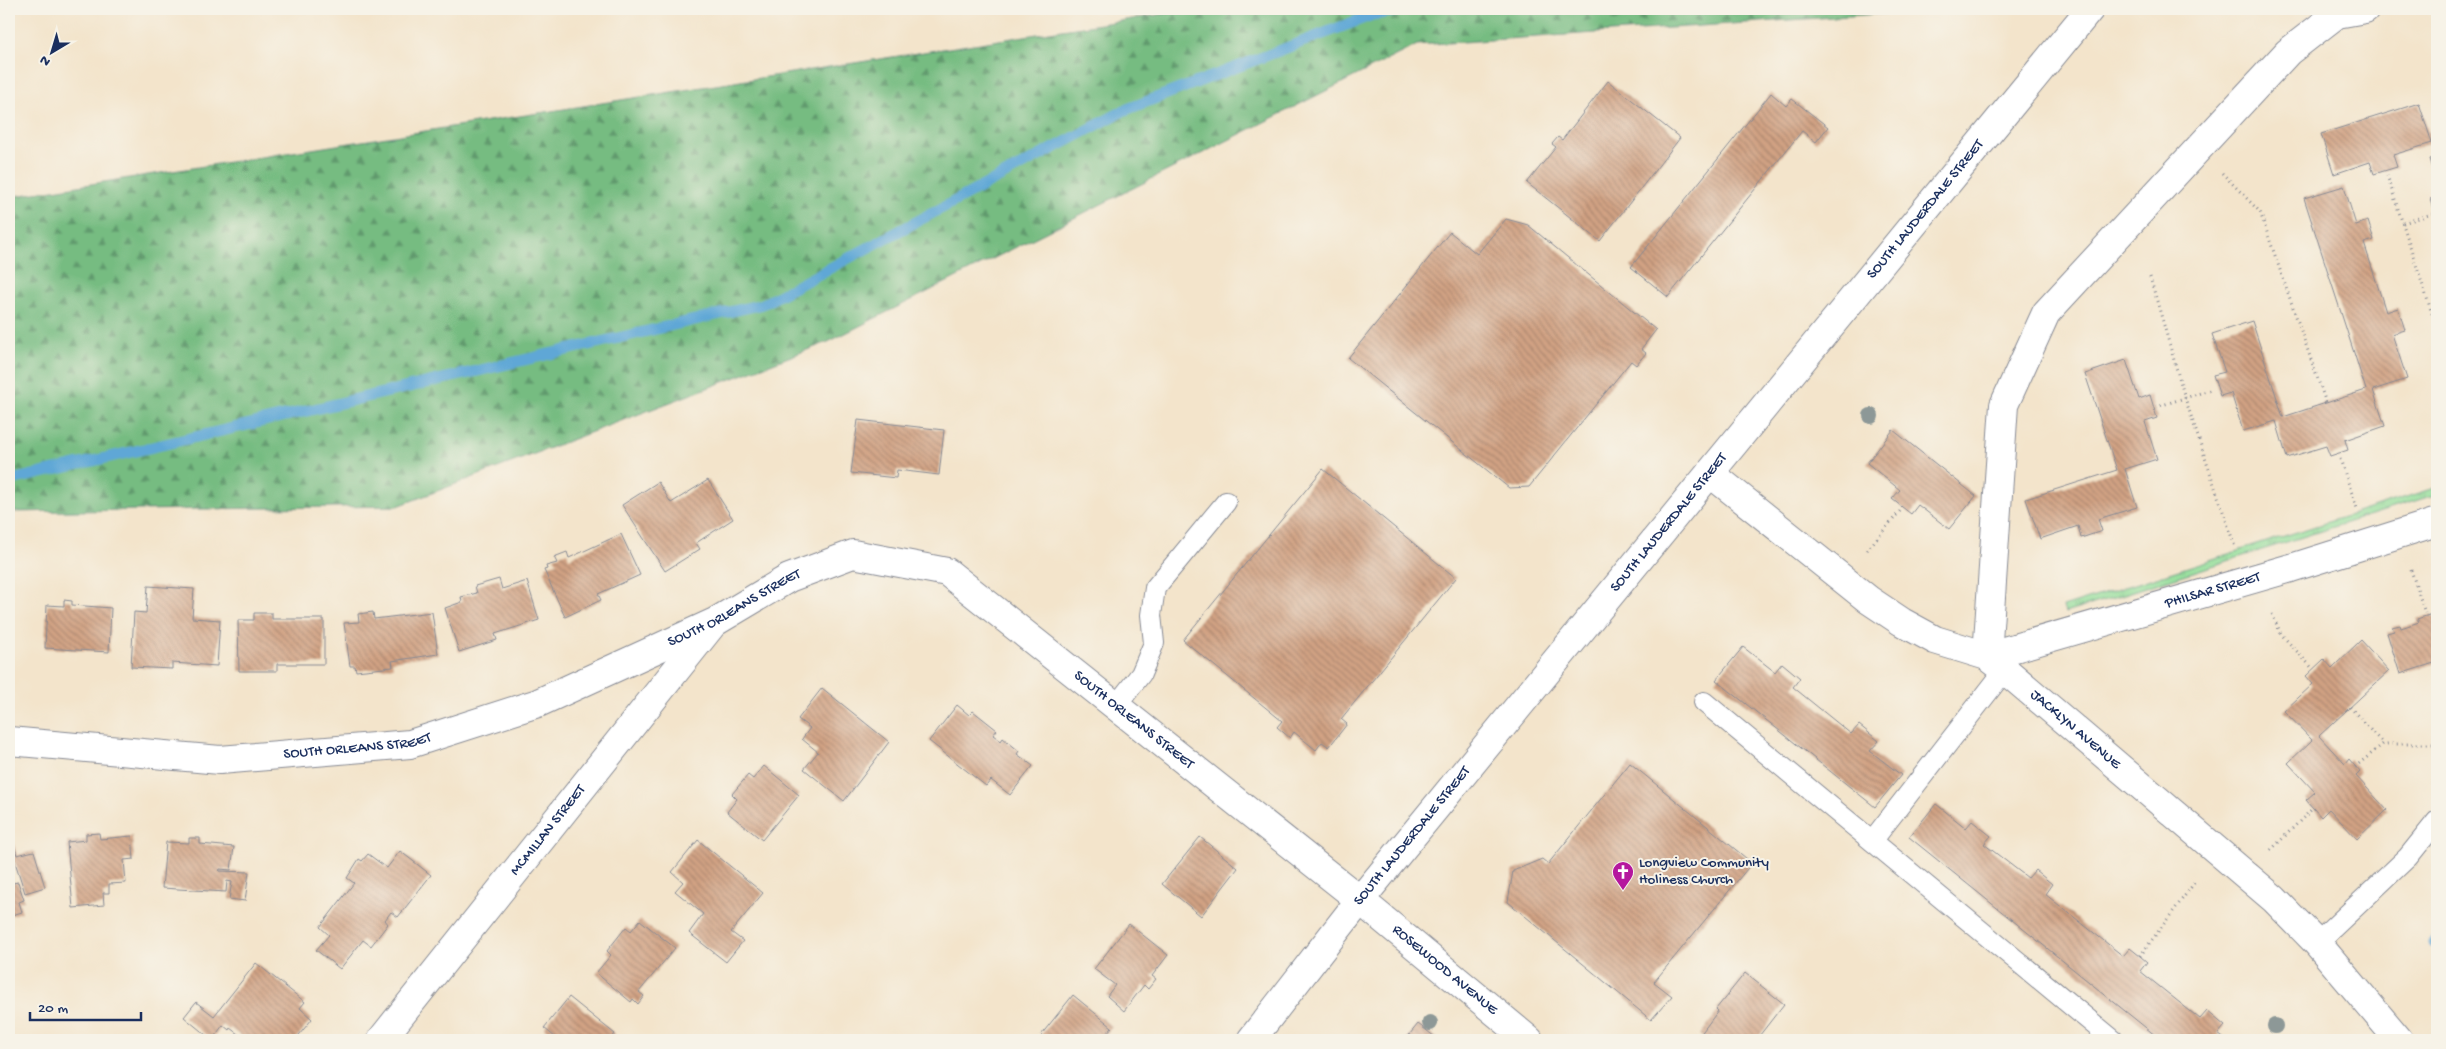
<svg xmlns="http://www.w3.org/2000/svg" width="2446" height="1049" viewBox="0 0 2446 1049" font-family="'Gochi Hand',sans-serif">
	<defs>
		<pattern id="grass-tufts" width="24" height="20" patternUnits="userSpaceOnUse" patternTransform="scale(1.25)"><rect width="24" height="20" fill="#93dd99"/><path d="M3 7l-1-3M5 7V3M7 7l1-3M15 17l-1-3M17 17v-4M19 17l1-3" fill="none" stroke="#7ebe86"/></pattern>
		<pattern id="forest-firs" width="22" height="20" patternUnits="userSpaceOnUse" patternTransform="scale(1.25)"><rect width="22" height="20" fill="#76bc81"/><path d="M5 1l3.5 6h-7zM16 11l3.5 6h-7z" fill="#60996d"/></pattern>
		<pattern id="building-back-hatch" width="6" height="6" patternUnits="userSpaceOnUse" patternTransform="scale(1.25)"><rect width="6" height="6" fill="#d1a283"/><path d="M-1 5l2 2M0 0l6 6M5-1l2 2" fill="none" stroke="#a9846e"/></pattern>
	</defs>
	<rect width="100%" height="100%" fill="#f7f3e8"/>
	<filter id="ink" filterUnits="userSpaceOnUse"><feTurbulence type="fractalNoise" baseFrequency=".02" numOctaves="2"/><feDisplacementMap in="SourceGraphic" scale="10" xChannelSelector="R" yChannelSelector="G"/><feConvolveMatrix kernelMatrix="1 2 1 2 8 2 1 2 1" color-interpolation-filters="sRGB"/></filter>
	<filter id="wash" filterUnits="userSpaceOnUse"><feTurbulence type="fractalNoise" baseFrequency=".0096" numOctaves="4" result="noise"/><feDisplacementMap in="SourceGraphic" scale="20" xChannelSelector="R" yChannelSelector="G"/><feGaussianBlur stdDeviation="1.12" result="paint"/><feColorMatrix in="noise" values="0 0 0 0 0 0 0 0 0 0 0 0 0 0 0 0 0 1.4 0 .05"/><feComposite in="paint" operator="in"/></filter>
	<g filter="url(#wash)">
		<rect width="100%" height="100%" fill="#f3e4cb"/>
		<path fill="url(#grass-tufts)" stroke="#57867c" d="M2437,487V494L2065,613L2063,607Z"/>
		<path fill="url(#forest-firs)" stroke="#487670" d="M1195,9H1954L1417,45L828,342L398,506L9,512V197Z"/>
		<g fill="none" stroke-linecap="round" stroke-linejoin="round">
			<path stroke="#5fa7d6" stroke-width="11" d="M9,478L16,479L763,304L1125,110L1372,15L1409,9
				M2434,943L2437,939"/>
		</g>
		<g id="blocks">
			<path fill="url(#building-back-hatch)" d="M1608,81L1680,138L1600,241L1527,183L1556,147L1552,144L1558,137L1562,140Z
				M1771,93L1786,106L1792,99L1828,127L1816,142L1802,131L1668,297L1631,267Z
				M2419,103L2432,143L2393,155L2397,167L2374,174L2370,162L2334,174L2321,134Z
				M2437,157V182L2430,159Z
				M2344,186L2356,225L2368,221L2374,240L2364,243L2386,312L2398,308L2405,330L2392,334L2407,379L2373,390L2385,426L2345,440L2348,450L2330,456L2326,446L2287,458L2276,421L2243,431L2231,393L2220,396L2213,375L2225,372L2212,334L2252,321L2283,417L2366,390L2304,198Z
				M2437,197V223L2430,199Z
				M1506,219L1528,225L1656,330L1641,349L1646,353L1636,365L1631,361L1529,487L1509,488L1348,358L1450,232L1477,254Z
				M2126,360L2139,399L2150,395L2157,418L2145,422L2157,459L2125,469L2137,507L2098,519L2102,531L2081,538L2078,526L2040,539L2026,499L2117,470L2085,374Z
				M858,420L944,430L939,475L897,470L896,478L851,473Z
				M1893,430L1976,496L1949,529L1918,505L1911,514L1892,499L1900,490L1867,463Z
				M1323,469L1456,578L1341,719L1347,724L1329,747L1322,742L1316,750L1294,732L1290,738L1277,727L1282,721L1183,640Z
				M708,480L733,519L696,543L700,549L665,571L622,505L658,482L671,503Z
				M621,534L640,575L598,594L601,600L565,617L544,570L547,569L546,566L557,563L554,557L567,552L569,558Z
				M499,579L502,589L527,581L539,620L495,634L497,640L459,652L445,608L462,602L461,597L477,593L475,586Z
				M148,586L194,589L192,618L220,620L217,666L172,663V669L131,667L134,612L146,613Z
				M64,600L72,601V605L111,608L109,652L45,648L47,605L64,606Z
				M373,612L374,619L432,612L438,654L392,661L393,667L356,671L355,666H350L344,623L359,622L358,614Z
				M254,613H272V619H324V664H277V671H239L238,620H254Z
				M2432,614L2433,617L2437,616V662L2400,674L2387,633L2394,631L2392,627L2400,625L2401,628L2419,622L2417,619Z
				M2361,640L2389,671L2319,736L2345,764L2349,759L2360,772L2356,776L2387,810L2357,839L2329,809L2321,817L2306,800L2315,792L2288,763L2312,740L2284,711L2313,684L2306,676L2324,659L2332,668Z
				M1743,647L1775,672L1782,663L1800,678L1793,687L1851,734L1859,725L1879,741L1870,751L1901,775L1875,807L1716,680Z
				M822,688L889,742L844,801L804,769L818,752L802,739L810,728L798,719Z
				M957,705L969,715L973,711L997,730L993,735L1001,741L1003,738L1019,751L1017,754L1033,766L1010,795L991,780L986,786L929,741Z
				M1630,763L1752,863L1654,982L1672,996L1651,1020L1508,902L1513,871L1542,859L1548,864Z
				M764,766L799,795L762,840L727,812L737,799L732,794L748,775L753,779Z
				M1936,804L1966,828L1972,821L1991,836L1984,844L2028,878L2035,870L2052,884L2045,894L2123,956L2130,948L2140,956L2147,962L2140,971L2200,1019L2207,1011L2225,1026L2218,1034L2226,1040H2161L1909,837Z
				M99,833L100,839L132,836L134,859L124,860L126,883L109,884V893H103L104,905L73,908L67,842L86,840V834Z
				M9,835H11L17,855L34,851L45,887L25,893L15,862L9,864Z
				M1200,837L1238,868L1201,916L1162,884Z
				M189,838H200V844L234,847L231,870L220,869L219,871L249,872L245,901L229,899L232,882L227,881L226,892L162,888L166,842L189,843Z
				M698,840L763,893L731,932L743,941L726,962L689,933L703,914L675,891L683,882L672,872Z
				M400,851L431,875L398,917L391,912L385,920L388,924L371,946L363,940L340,969L316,950L329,935L320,927L354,883L347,878L359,859L362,861L368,854L387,868Z
				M9,869L13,883L18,882L24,900L19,902L22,912L9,916Z
				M640,920L675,948L639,992L644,996L638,1004L633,999L631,1002L596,973L611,955L607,951L626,927L631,931Z
				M1129,924L1168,955L1152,976L1156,979L1148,989L1144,985L1124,1011L1107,996L1115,985L1094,969Z
				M256,963L305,1002L300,1008L312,1019L295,1040H246L230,1028L229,1030L223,1025L212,1040L184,1017L196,1002L214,1016Z
				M1745,973L1784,1004L1756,1040H1708L1700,1035L1718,1011L1716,1009Z
				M1073,995L1112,1027L1101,1040H1047L1041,1035Z
				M569,997L615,1034L610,1040H554L556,1038L544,1028Z
				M1418,1024L1439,1040H1405Z"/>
		</g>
	</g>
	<g filter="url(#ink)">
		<use href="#blocks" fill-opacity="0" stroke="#878a94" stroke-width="1"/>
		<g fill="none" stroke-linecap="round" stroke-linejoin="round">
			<g stroke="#878a94" stroke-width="22">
				<path id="service" d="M1704,702L2113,1040
					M1116,706L1141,674L1154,643L1151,615L1155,588L1226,502
					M1872,841L2005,670
					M2317,943L2408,857L2437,821"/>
			</g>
			<g stroke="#878a94" stroke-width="30">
				<g id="minor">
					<path id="s1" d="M2365,9L2337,14L2288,52L2046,313L2004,405L1987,656L2291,568L2437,522"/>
					<path id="s2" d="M1710,473L1869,600L1902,622L1935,640L1987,656L2005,670L2274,899L2317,943L2399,1040"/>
					<path id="s3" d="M9,741L220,760L410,744L538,703L715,622L789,578L853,554L947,572L1360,900L1529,1040"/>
					<path id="s4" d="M381,1040L712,625"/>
				</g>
			</g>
			<g stroke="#878a94" stroke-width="30">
				<g id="tertiary">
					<path id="s5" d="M1251,1040L1360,900L2090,9"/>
				</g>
			</g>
			<path stroke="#878a94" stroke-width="3" stroke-dasharray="1 4" stroke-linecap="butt" d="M2222,173L2260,212L2326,403
				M2387,175L2437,329
				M2403,223L2432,214
				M2150,277L2185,398L2235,547
				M2156,407L2213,389
				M2340,459L2357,508
				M1867,550L1901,510
				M2411,570L2425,613
				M2272,614L2281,634L2313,669
				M2350,707L2383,744
				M2355,767L2383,744H2437
				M2271,850L2313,808
				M2140,956L2195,882"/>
			<use href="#service" stroke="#fff" stroke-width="20"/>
			<use href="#minor" stroke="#fff" stroke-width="28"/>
			<use href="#tertiary" stroke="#fff" stroke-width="28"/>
		</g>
		<g fill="#8d9897">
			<circle cx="1871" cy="416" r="8"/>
			<circle cx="1430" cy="1023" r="8"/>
			<circle cx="2275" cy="1026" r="8"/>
		</g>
	</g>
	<defs>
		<g id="church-pin" transform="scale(1.125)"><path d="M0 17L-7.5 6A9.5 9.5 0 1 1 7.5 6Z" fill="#b5179e" stroke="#f7f3e8"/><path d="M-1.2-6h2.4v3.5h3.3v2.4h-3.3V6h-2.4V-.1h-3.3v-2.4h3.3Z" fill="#fff"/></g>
	</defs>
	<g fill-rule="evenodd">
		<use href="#church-pin" x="1623" y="872"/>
	</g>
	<g text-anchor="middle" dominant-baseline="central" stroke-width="4" stroke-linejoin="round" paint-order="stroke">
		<g font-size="15" fill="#1b2f5e" stroke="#f7f3e8">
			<text stroke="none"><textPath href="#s5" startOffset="1070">SOUTH LAUDERDALE STREET</textPath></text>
			<text stroke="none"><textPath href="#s5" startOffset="665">SOUTH LAUDERDALE STREET</textPath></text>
			<text stroke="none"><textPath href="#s1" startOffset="1034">PHILSAR STREET</textPath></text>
			<text stroke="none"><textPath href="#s3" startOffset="755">SOUTH ORLEANS STREET</textPath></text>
			<text stroke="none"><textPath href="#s3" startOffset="1220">SOUTH ORLEANS STREET</textPath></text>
			<text stroke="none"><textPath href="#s2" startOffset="450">JACKLYN AVENUE</textPath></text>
			<text stroke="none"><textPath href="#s3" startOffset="350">SOUTH ORLEANS STREET</textPath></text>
			<text stroke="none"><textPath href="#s4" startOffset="268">MCMILLAN STREET</textPath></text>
			<text stroke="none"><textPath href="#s5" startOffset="260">SOUTH LAUDERDALE STREET</textPath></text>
			<text stroke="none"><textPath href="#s3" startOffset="1619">ROSEWOOD AVENUE</textPath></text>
		</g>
		<g font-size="15" fill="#1b2f5e" stroke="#f7f3e8" text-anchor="start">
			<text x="1639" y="863">Longview Community<tspan x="1639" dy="17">Holiness Church</tspan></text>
		</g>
	</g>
	<rect width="2446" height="1049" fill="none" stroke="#f7f3e8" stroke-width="30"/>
	<g transform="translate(52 52) rotate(218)" stroke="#f7f3e8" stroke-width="4" paint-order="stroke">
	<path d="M0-4L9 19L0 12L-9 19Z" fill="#1b2f5e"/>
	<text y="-8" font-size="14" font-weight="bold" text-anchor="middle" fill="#1b2f5e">N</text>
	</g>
	<path d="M30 1012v8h111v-8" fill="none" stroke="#1b2f5e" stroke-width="2.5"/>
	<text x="38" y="1012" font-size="15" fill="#1b2f5e" stroke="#f7f3e8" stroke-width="4" paint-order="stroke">20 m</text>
</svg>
